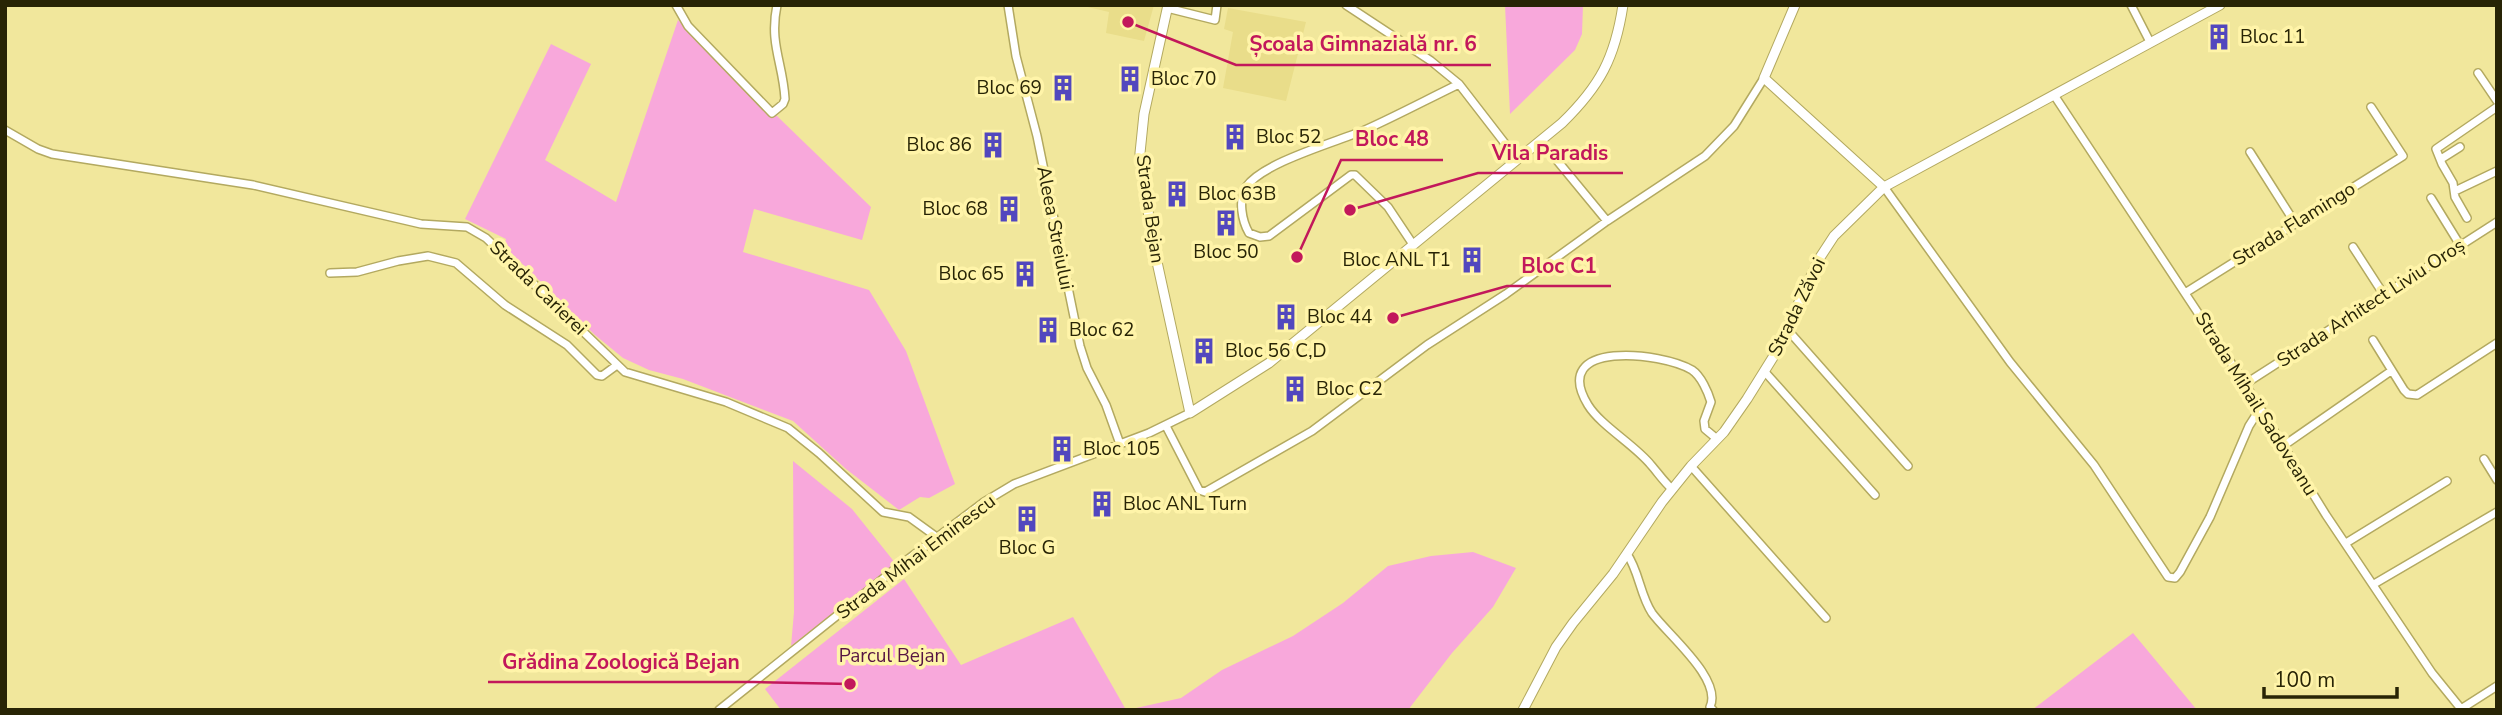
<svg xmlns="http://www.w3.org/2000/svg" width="2502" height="715" viewBox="0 0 2502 715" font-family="'Nunito Sans',sans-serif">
	<rect width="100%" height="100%" fill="#f1e79c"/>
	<path fill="#e9dd8a" d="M1079,5H1154L1144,41L1106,33L1109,12Z
		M1228,8L1306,22L1286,101L1223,88L1233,32L1224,29Z"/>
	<path fill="#f8a8db" d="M1505,5H1583L1582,34L1575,50L1510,114Z
		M678,20L871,207L862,240L754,209L743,252L869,290L906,351L955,484L929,498L920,497L899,510L846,469L793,421L683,379L649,370L623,358L595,335L504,246L506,239L465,219L551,44L591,64L545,160L616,202Z
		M793,461L852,509L896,564L791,646L794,612Z
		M1473,552L1516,568L1493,607L1452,653L1408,710H1127L1181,698L1222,670L1293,636L1343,603L1388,566L1431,556Z
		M904,579L961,665L1073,617L1125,708L1121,710H781L765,689Z
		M2133,633L2197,710H2032Z"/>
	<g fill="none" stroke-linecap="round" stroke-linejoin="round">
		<g stroke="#b3a960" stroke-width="10">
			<path id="minor" d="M676,5L688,26L772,113L783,104L785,99C783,63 769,44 777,5
				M1008,5L1016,56L1037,136L1080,346L1087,368L1106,405L1120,444
				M1346,5L1431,61L1459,84L1517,159
				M2131,5L2150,42
				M1167,8L1215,20L1217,5
				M2478,73L2497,101
				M2054,95L2245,384L2326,515L2432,673L2462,710
				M5,130L38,149L52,154L253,185L421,224L467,227L486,238L625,372L726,402L788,428L819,453L883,512L909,517L938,538
				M1541,141L1607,221
				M2250,152L2295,223
				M2441,159L2460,147
				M1884,187L2010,362L2094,465L2168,577L2175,578L2180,572L2210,517L2249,426L2256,415L2262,411
				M2455,191L2497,171
				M2431,198L2460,245
				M2467,218L2455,197L2453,183L2442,164L2436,149L2497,107
				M1412,243L1388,207L1355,175H1351L1269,236L1260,237L1249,233C1242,221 1238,200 1246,187C1263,162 1337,142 1367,129C1398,115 1428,99 1459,84
				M2353,247L2384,295
				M330,273L357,272L398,261L428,256L456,263L505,305L567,345L597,375L602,376L617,365
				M2185,293L2403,156L2371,107
				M1786,328L1908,466
				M2373,340L2404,390L2408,394L2417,395L2497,343
				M1765,372L1875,495
				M2245,384L2497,222
				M1166,426L1199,490L1205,492L1312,431L1427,345L1506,294L1607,221L1705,156L1734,126L1764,78
				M2283,446L2391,371
				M2484,459L2497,480
				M1691,466L1826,618
				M1672,489C1664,482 1658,473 1651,465C1635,445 1601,426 1588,405C1548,339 1662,352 1692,370C1701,376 1708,392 1711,402L1704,421L1705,429L1717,439
				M2346,543L2447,481
				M1627,554C1639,571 1640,595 1652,613C1667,634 1723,679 1710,707L1713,710
				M2374,584L2497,512
				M2461,709L2497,686
				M719,710L899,566L984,502L1014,484L1149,433L1190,413"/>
		</g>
		<g stroke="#b3a960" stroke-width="11">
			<path id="tertiary" d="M1168,5L1144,114L1140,153L1152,239L1190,413L1269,363L1562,123C1600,86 1615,58 1623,5
				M1795,5L1764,78L1884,187
				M1523,710L1556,647L1573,623L1613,574L1662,502L1691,466L1724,432L1747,399L1775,354L1819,259L1834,236L1884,187L2220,5"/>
		</g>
		<use href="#minor" stroke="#fff" stroke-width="7"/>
		<use href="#tertiary" stroke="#fff" stroke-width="9"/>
	</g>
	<defs>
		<g id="building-bare" transform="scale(2.1)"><path d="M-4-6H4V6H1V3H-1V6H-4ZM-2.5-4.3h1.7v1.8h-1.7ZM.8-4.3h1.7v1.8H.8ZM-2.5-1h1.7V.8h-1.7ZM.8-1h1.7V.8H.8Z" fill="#5247be" stroke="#fff4a9" stroke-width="2.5" paint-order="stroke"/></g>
	</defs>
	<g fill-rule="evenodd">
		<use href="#building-bare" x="2219" y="37"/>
		<use href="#building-bare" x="1130" y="79"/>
		<use href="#building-bare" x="1063" y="88"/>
		<use href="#building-bare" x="1235" y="137"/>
		<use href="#building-bare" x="993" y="145"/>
		<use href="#building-bare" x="1177" y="194"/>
		<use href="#building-bare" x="1009" y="209"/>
		<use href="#building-bare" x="1226" y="223"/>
		<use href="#building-bare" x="1472" y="260"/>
		<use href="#building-bare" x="1025" y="274"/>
		<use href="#building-bare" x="1286" y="317"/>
		<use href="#building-bare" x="1048" y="330"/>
		<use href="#building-bare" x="1204" y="351"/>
		<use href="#building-bare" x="1295" y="389"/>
		<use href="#building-bare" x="1062" y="449"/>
		<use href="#building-bare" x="1102" y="504"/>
		<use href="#building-bare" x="1027" y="519"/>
	</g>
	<g text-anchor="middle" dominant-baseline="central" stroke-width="7" stroke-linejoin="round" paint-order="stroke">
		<g font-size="19" fill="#282405" stroke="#fff4a9" text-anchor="start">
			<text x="2240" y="37">Bloc 11</text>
			<text x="1151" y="79">Bloc 70</text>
			<text x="1042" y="88" text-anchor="end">Bloc 69</text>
			<text x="1256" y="137">Bloc 52</text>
			<text x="972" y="145" text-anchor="end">Bloc 86</text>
			<text x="1198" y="194">Bloc 63B</text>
			<text x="988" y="209" text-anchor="end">Bloc 68</text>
			<text x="1226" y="252" text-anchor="middle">Bloc 50</text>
			<text x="1451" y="260" text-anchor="end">Bloc ANL T1</text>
			<text x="1004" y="274" text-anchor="end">Bloc 65</text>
			<text x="1307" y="317">Bloc 44</text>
			<text x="1069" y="330">Bloc 62</text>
			<text x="1225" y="351">Bloc 56 C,D</text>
			<text x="1316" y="389">Bloc C2</text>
			<text x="1083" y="449">Bloc 105</text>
			<text x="1123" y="504">Bloc ANL Turn</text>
			<text x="1027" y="548" text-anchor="middle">Bloc G</text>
		</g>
		<g font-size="19" fill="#282405" stroke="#fff4a9">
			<text transform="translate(1150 209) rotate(82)">Strada Bejan</text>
			<text transform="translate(2294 224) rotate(-32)">Strada Flamingo</text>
			<text transform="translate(1055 228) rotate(79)">Aleea Streiului</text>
			<text transform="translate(538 288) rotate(44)">Strada Carierei</text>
			<text transform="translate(2371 303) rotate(-33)">Strada Arhitect Liviu Oroș</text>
			<text transform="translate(1797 307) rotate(-64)">Strada Zăvoi</text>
			<text transform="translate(2256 404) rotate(58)">Strada Mihail Sadoveanu</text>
			<text transform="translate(916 557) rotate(-37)">Strada Mihai Eminescu</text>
		</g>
		<g font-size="19" fill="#561443" stroke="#fff4a9">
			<text x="892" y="656">Parcul Bejan</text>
		</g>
	</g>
	<path fill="none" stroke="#c2185b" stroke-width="2.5" d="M1128 22L1236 65H1491M1297 257L1341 160H1443M1350 210L1478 173H1623M1393 318L1507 286H1611M850 684L754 682H488"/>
	<g fill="#c2185b" stroke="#fff4a9" stroke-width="2.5">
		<circle cx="1128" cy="22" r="7"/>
		<circle cx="1297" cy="257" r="7"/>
		<circle cx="1350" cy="210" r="7"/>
		<circle cx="1393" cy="318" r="7"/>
		<circle cx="850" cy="684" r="7"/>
	</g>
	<g font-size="21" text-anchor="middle" font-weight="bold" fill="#c2185b" stroke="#fff4a9" stroke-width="7" stroke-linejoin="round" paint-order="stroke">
		<text x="1363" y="51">Școala Gimnazială nr. 6</text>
		<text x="1392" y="146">Bloc 48</text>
		<text x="1550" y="160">Vila Paradis</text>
		<text x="1559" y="273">Bloc C1</text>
		<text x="621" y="669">Grădina Zoologică Bejan</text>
	</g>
	<rect width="2502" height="715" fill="none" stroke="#282405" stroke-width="14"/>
	<path d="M2264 687v10h133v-10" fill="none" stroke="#282405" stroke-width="3.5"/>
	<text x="2274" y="687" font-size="21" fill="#282405" stroke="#fff4a9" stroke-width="5" paint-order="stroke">100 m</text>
</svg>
